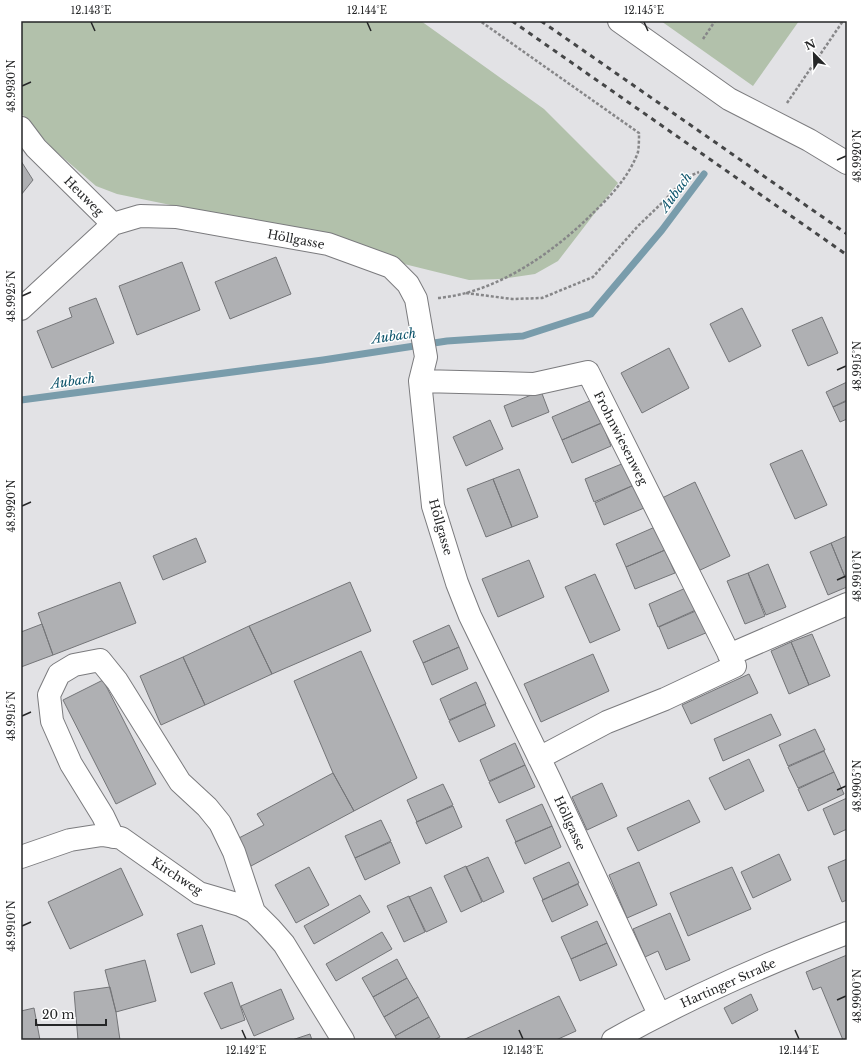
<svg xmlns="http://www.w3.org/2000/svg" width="868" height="1061" viewBox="0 0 868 1061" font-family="'Libre Baskerville',serif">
	<rect width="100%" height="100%" fill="#e2e2e5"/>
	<path fill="#b2c1ab" d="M21,21H421L544,109L618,183L558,261L535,274L502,279L469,280L396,262L331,238L117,194L96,186L53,149L21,113Z
		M661,21H799L753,86Z"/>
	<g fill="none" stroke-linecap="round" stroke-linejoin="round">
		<path stroke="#799cab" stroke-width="7" d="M21,400L323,360L447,341L523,336L591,314L662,230L704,174"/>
	</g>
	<path fill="#afb0b3" stroke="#747578" d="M21,161L33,180L21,195Z
		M276,257L291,294L230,319L215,282Z
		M182,262L200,310L137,335L119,286Z
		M96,298L114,343L52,368L37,331L72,317L69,308Z
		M742,308L761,346L729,362L710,324Z
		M822,317L838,353L808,366L792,330Z
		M669,348L689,388L642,413L621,373Z
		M847,382V400L833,407L826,392Z
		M541,391L549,412L512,427L504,406Z
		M592,400L601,423L562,440L552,417Z
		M847,401V419L840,422L833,407Z
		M490,420L503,449L466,466L453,437Z
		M602,423L611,446L572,463L562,440Z
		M802,450L827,505L795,519L770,464Z
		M624,463L634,485L594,502L585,479Z
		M519,469L538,517L512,527L493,479Z
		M493,479L512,527L486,537L467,489Z
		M695,482L730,556L696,572L660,499Z
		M634,485L644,508L604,525L595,503Z
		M655,527L665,550L626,567L616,544Z
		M847,536V582L831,543Z
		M196,538L206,562L163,580L153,556Z
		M831,543L847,582V587L828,595L810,552Z
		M665,550L675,573L635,589L626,567Z
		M529,560L544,597L498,617L482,579Z
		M768,564L786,607L766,615L748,573Z
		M748,573L765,616L745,624L727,581Z
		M595,574L620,630L590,643L565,587Z
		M120,582L136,623L53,655L38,613Z
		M350,582L371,631L272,674L249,626Z
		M688,587L698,609L658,627L649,604Z
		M698,610L708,632L668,649L659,627Z
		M42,624L53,655L21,667V632Z
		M449,625L459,647L423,663L413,641Z
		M249,626L272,674L205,705L183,657Z
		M812,634L830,676L809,685L791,642Z
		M791,642L809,685L789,694L771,651Z
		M459,647L468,669L432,685L423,663Z
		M361,651L417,778L354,811L333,773L294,681Z
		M593,654L609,691L541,722L524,684Z
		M183,657L205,705L161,725L140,676Z
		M749,674L758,693L691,724L682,705Z
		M103,680L156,784L116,804L63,700Z
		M476,682L486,704L449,720L440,699Z
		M485,704L495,726L459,742L449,721Z
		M771,714L781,735L723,761L714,739Z
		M815,729L825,750L788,766L779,745Z
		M515,743L525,765L489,781L480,760Z
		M824,751L834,772L798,788L788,767Z
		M749,759L764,791L725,810L709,778Z
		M525,765L535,787L499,803L489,782Z
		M834,772L844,794L808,811L798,789Z
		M333,773L354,811L251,866L237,839L264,825L257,814Z
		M602,783L617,816L587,830L572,797Z
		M443,784L453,805L417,822L407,800Z
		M847,798V829L834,835L823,809Z
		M689,800L700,822L638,851L627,828Z
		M542,804L552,826L516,842L506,820Z
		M453,806L462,827L426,844L416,822Z
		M381,820L391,841L355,858L345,836Z
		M552,826L561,847L525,864L515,842Z
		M391,842L400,863L365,880L355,858Z
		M779,854L791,880L753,898L741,872Z
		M488,857L504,892L483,902L466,867Z
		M847,859V900L842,902L828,867Z
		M569,862L579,883L543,900L533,878Z
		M639,862L657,905L627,918L609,875Z
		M466,866L482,902L461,912L444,876Z
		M309,867L329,905L296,923L275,885Z
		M732,867L751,909L688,936L670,893Z
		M121,868L143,915L70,949L48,902Z
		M578,884L588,905L552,922L542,900Z
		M431,887L447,922L426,932L409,897Z
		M360,895L370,912L314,944L304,926Z
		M409,896L425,932L404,942L387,906Z
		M670,913L690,960L666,970L658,951L645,957L633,929Z
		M597,921L607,943L571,959L561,937Z
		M202,925L215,964L191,973L177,934Z
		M382,932L392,949L336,981L326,964Z
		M607,943L617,965L580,981L571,959Z
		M847,955V1040H843L821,987L813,990L806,972Z
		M397,959L407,978L373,997L362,978Z
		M145,960L156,1001L116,1012L105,970Z
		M407,978L418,997L384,1017L373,997Z
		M232,982L245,1020L221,1029L204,993Z
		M110,987L116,1012L120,1040H78L74,992Z
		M281,989L294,1019L254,1036L241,1006Z
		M751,994L758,1010L732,1024L724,1008Z
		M559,996L576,1031L556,1040H463Z
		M418,997L429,1017L395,1036L384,1017Z
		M34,1008L40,1040H21V1011Z
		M429,1017L440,1037L434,1040H397L395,1036Z
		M310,1034L312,1040H292Z"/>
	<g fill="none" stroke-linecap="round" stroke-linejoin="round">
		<g stroke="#7b7b7e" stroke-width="24">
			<path id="minor" d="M619,21L729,99L809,140L847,163
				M21,128L36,148L113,224L21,309
				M113,224L140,216L176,217L328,244L391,267L408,284L416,299L426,357L420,381L433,506L457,583L470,616L549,778L659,1014
				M420,381L534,384L588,372L735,666L665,699L607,722L539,758
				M729,655L847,604
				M113,837L103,816L71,764L52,721L49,695L59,674L74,665L100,660L117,681L180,782L207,807L220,823L234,852L254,912
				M21,857L70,840L102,835L121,838L199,893L240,905L254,912L270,928L284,944L343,1040
				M613,1040C688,998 767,963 847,933"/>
		</g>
		<path stroke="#868688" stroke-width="2.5" stroke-dasharray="3 2" stroke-linecap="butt" d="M703,39L715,21
			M787,103L843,21
			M466,293L512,299L542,298L593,277L638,226L666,199L685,178L699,172
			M438,298C496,293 553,253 593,213C611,196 630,175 638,152C639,146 639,139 639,133L480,21"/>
		<use href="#minor" stroke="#fff" stroke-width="22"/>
		<path stroke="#454647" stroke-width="3" stroke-dasharray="5 5" stroke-linecap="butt" d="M512,21L847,255
			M541,21L847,234"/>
	</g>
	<path fill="none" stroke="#252627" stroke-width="1.5" d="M91,22L95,31M367,22L371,31M644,22L648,31M22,86L31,82M837,160L846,156M22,296L31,292M837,370L846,366M22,506L31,502M837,580L846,576M22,716L31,712M837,790L846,786M22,926L31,922M837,1000L846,996M242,1030L246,1039M519,1030L523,1039M795,1030L799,1039"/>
	<g text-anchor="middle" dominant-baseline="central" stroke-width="3" stroke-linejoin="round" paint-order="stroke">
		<g font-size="12" fill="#252627" stroke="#fff">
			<text transform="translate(84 196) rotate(45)">Heuweg</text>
			<text transform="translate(296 239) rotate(11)">Höllgasse</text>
			<text transform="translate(621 438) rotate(63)">Frohnwiesenweg</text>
			<text transform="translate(441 527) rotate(74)">Höllgasse</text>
			<text transform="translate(570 823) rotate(65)">Höllgasse</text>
			<text transform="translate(177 876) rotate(33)">Kirchweg</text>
			<text transform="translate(728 983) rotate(-24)">Hartinger Straße</text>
		</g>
		<g font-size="13" font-style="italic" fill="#0f556c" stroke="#fff">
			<text transform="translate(676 192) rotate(-54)">Aubach</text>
			<text transform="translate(394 336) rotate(-8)">Aubach</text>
			<text transform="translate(73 381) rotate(-8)">Aubach</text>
		</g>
	</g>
	<rect width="868" height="1061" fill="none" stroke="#ffffff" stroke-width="44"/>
	<g transform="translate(814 54) rotate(337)" stroke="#ffffff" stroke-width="3" paint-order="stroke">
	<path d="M0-3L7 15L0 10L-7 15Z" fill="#252627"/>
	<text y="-6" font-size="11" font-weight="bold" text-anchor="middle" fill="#252627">N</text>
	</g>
	<path d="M36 1019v6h70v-6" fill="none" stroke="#252627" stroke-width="2"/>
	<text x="42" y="1019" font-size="12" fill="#252627" stroke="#ffffff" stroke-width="3" paint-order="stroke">20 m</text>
	<rect x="22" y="22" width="824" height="1017" fill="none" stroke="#252627" stroke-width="1.5"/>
	<g font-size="10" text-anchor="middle" fill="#252627">
		<text x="91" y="14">12.143°E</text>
		<text x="367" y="14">12.144°E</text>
		<text x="644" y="14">12.145°E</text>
		<text transform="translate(11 86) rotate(-90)" y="4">48.9930°N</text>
		<text transform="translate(857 156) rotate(-90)" y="4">48.9920°N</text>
		<text transform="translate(11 296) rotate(-90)" y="4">48.9925°N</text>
		<text transform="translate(857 366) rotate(-90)" y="4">48.9915°N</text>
		<text transform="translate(11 506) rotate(-90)" y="4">48.9920°N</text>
		<text transform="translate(857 576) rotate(-90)" y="4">48.9910°N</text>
		<text transform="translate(11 716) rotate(-90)" y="4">48.9915°N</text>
		<text transform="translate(857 786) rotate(-90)" y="4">48.9905°N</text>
		<text transform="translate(11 926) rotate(-90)" y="4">48.9910°N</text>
		<text transform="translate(857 996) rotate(-90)" y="4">48.9900°N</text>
		<text x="246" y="1054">12.142°E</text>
		<text x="523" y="1054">12.143°E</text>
		<text x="799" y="1054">12.144°E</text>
	</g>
</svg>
